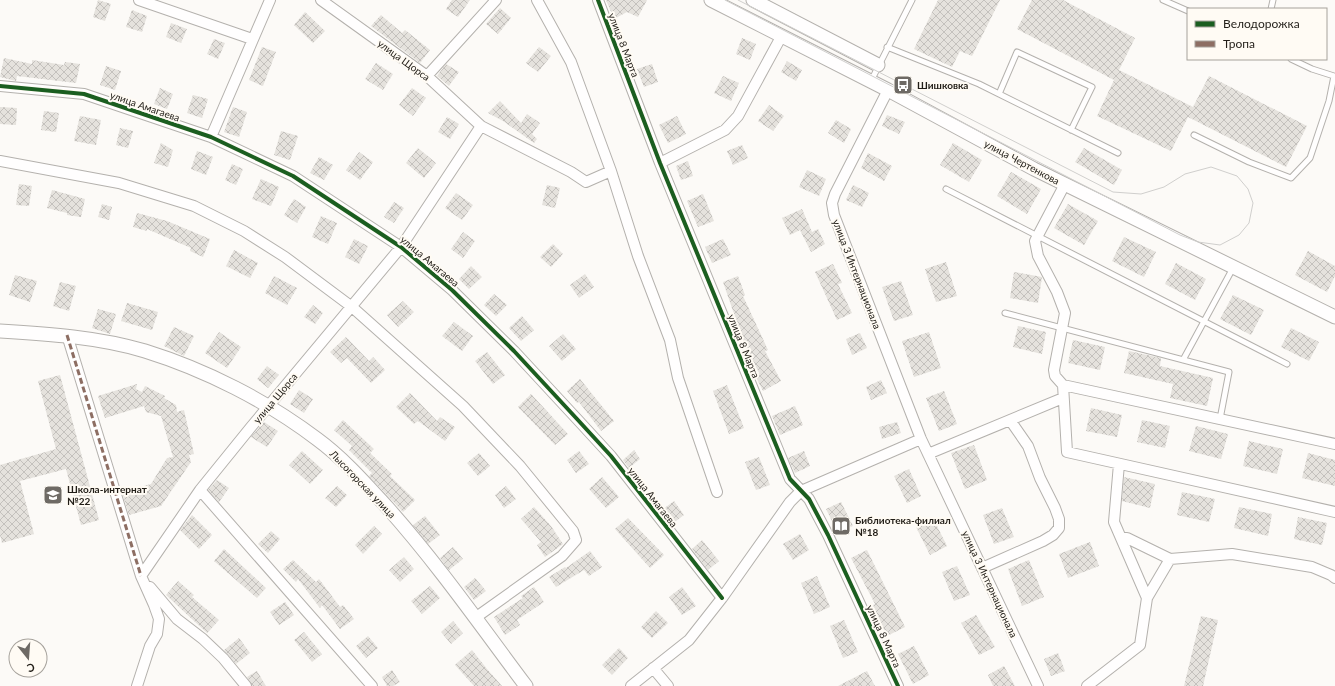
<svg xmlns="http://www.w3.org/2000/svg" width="1335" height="686" viewBox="0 0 1335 686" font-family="Lato,sans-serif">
	<defs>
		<pattern id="building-cross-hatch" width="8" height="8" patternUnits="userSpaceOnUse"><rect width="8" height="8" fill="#e5e2dd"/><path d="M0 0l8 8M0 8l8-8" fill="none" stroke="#c4c1bd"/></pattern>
	</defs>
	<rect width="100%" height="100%" fill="#fcfaf7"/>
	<path fill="url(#building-cross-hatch)" d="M98,0L111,4L105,21L93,17Z
		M452,0H470L458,17L446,9Z
		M606,0H647L638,17L627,12L614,19Z
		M938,0H1000L972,56L960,51L952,67L914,49Z
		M1032,0H1063L1135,38L1119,70L1193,107L1209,76L1307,126L1286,167L1188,117L1171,151L1097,116L1114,80L1017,29Z
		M500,8L511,18L498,34L486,24Z
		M132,10L147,16L142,32L126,27Z
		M305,12L325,31L313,43L294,25Z
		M381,15L402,33L405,30L430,50L420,63L371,26Z
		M171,23L187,29L181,43L166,37Z
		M742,38L756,44L750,60L736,54Z
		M214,39L225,43L218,59L207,54Z
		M262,47L276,52L263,86L249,80Z
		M539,47L551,56L538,72L526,63Z
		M4,58L32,64V60L64,65L65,62L80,64L76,83L17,76L16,81L0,77Z
		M787,61L802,70L796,81L781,72Z
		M376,63L393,74L383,90L365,79Z
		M446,64L459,72L449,86L437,76Z
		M652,64L658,82L644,87L637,69Z
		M106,66L121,71L115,90L100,85Z
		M723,76L739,83L731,101L714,93Z
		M160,88L173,94L167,109L154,104Z
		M412,88L426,98L413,116L399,105Z
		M193,95L208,99L202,118L187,113Z
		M500,101L521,123L527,114L540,123L532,134L537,139L534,143L503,121L488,113Z
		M769,105L784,116L773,131L758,121Z
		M0,107L17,108L16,125L0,124Z
		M233,107L247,112L239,137L224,132Z
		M44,111L59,113L56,132L41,130Z
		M887,115L905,122L899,134L882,126Z
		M80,116L101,120L96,145L74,141Z
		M677,116L686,134L668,143L659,125Z
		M447,117L459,124L450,139L438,132Z
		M836,120L851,129L844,143L828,133Z
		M120,128L133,131L128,148L116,145Z
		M281,131L298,136L290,160L274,155Z
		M161,143L173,150L168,167L154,163Z
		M953,143L982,160L969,182L940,165Z
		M742,145L748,158L733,165L727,151Z
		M418,148L436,163L424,178L406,163Z
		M1084,148L1122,170L1114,185L1075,162Z
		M197,151L213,157L206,175L191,169Z
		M359,152L373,162L360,180L346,170Z
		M868,153L892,166L884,181L861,168Z
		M319,157L333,165L324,180L310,173Z
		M688,161L693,176L681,180L676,166Z
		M232,164L243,169L236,185L225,180Z
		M807,170L826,179L819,196L799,187Z
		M1011,172L1041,189L1027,214L997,196Z
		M261,179L279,187L271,206L252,199Z
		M19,184L32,186L29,206L16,205Z
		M547,185L560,188L555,208L542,205Z
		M853,185L869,193L862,207L846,200Z
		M52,190L85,199L81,217L67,215V213L47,208Z
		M456,193L473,205L462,220L445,208Z
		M703,194L714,221L698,227L687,201Z
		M294,199L306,207L297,223L284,215Z
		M394,202L404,208L394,223L384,217Z
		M102,204L112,207L109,220L98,217Z
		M1068,204L1098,221L1084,245L1054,228Z
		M802,209L812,232L818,229L825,244L811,252L800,230L790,235L782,218Z
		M137,213L167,221L210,239L203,257L190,251L191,248L147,229V231L133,227Z
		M321,216L337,223L328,244L312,237Z
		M463,232L475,241L463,258L451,249Z
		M1124,237L1156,252L1144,277L1112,261Z
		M354,239L368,246L359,264L345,257Z
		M723,239L731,255L712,263L705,247Z
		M553,244L563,254L551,267L540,257Z
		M234,250L258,263L250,278L226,266Z
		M1308,251L1335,266V276L1327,292L1295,275Z
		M946,262L957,296L936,302L925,269Z
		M1176,263L1206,279L1195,300L1165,284Z
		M833,264L842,283L838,284L852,313L837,320L815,272Z
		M471,266L482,277L469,289L459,279Z
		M1014,272L1042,277L1038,303L1010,298Z
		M585,274L594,287L579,298L570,285Z
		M15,275L37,281L30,302L9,295Z
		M274,276L297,288L287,305L265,293Z
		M738,276L745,295L743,296L768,350L765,351L781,381L763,391L755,375L759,373L744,343L723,282Z
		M901,281L913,315L894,321L882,287Z
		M60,282L76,286L69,311L53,306Z
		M494,294L507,305L496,316L484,305Z
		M1233,295L1264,310L1251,335L1220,319Z
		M403,301L414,312L398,327L387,315Z
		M127,303L158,312L152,330L121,321Z
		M313,305L323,313L315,324L304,317Z
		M98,309L116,314L110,334L92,328Z
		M522,316L534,330L521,341L509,328Z
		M454,322L473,336L462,351L442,336Z
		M1018,326L1046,332L1042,354L1013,347Z
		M174,327L194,336L184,356L164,346Z
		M1291,328L1319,342L1309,361L1281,347Z
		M219,332L241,347L227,368L205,353Z
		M929,332L941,368L914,377L902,341Z
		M860,333L867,348L852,355L846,339Z
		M563,334L576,349L562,361L549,346Z
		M346,337L369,361L373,357L385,370L371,383L347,358L341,363L330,352Z
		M1073,340L1105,347L1100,370L1068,363Z
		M1129,351L1161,358L1160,366L1213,378L1207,406L1170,398L1173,384L1124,373Z
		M487,352L505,375L493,384L475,361Z
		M267,366L279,375L268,388L257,379Z
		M60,375L99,520L81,525L66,469L20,481L34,534L2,543L0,535V465L56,449L38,381Z
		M580,379L614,421L601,431L579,402L577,403L567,391Z
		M881,380L887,393L871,400L866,387Z
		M137,384L136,389L142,392L145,386L165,396L164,398L176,405L177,412L184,410L194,454L189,455L191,462L161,506L129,515L122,492L151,484L167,458L173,457L161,416L146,412L144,406L105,418L98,396Z
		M727,385L744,428L729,434L713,391Z
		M299,390L313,399L304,413L290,404Z
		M944,391L957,424L939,431L926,398Z
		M410,393L437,421L440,417L455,427L445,441L418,421L414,424L396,407Z
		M531,394L568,434L555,445L518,407Z
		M795,406L803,425L780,435L772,416Z
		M1091,408L1122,415L1117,437L1086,431Z
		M343,420L374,449L370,453L392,474L390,476L415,500L403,512L369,476L372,473L349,450L352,446L334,430Z
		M1142,420L1170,426L1165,448L1137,442Z
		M264,422L278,431L267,447L251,437Z
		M897,422L901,433L882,439L879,427Z
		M1196,426L1228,434L1221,459L1189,451Z
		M1249,441L1283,449L1277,474L1243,466Z
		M974,445L987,480L965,489L951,453Z
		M634,450L640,459L629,468L623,460Z
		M302,451L323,470L310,484L289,465Z
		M579,451L589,464L576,473L567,460Z
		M804,451L810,466L795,473L788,458Z
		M479,453L490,466L478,476L467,463Z
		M1308,453L1335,460V486L1302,478Z
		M759,457L770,485L756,490L745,462Z
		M909,469L921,496L907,503L894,476Z
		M602,477L619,497L606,508L589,489Z
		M1124,477L1155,484L1150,508L1122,501Z
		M217,480L229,488L219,502L208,490Z
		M337,486L347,495L336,507L325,498Z
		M506,486L516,499L504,508L495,495Z
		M1182,492L1215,499L1209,522L1177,515Z
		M674,501L684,515L672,524L662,510Z
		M841,502L853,526L838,533L826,509Z
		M534,507L551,526L563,544L545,557L537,545L541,542L521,519Z
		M1239,507L1272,514L1268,536L1234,528Z
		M1002,508L1014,537L994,544L983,515Z
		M192,515L212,535L199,549L180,530Z
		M425,516L440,535L428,544L413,525Z
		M1298,517L1327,523L1322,545L1294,539Z
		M628,518L664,555L650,568L615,529Z
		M933,518L947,546L930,555L916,527Z
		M374,526L382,534L363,554L355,545Z
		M271,531L280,539L268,553L258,544Z
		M800,534L809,550L793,560L783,544Z
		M702,540L719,561L708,570L692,549Z
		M1090,542L1099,566L1068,578L1059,554Z
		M453,547L463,559L449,570L440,558Z
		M224,549L266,588L257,598L214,561Z
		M867,550L905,627L887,636L873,605L875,604L851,558Z
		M590,551L602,567L589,576L584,570L556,587L549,577L565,567L566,568Z
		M404,557L414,569L400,582L389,570Z
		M293,560L316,582L319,579L340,607L343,605L354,619L340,629L322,605L320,608L298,579L296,582L283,569Z
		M1029,560L1044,597L1022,606L1008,569Z
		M957,566L970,595L954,601L942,572Z
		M817,576L830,607L814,614L801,583Z
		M475,578L486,591L474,600L464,587Z
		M178,581L194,595L192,597L219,620L207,633L166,595Z
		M430,586L440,598L422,614L411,601Z
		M534,587L544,602L517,620L520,625L505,635L494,617L523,598L521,596Z
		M682,587L696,606L682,615L669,597Z
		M285,602L294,615L279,625L270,612Z
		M656,611L668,623L652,638L641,627Z
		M976,615L995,647L979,655L961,623Z
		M1201,616L1218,620L1203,686H1184Z
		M844,620L858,652L843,658L830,626Z
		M453,621L463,633L451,644L441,632Z
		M304,632L322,654L312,662L294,640Z
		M368,636L378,648L366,658L356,646Z
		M239,638L250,653L236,664L224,650Z
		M914,646L929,675L913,684L898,654Z
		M619,648L628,658L612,675L602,665Z
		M472,650L487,669L502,686H474L455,665Z
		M1058,653L1065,671L1051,676L1044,659Z
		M1004,666L1015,686H993L988,675Z
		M392,670L400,682L393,686H387L382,677Z
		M257,671L266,686H252L247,677Z
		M867,671L875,686H838Z"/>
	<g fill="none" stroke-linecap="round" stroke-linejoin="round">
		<g stroke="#b4b1ad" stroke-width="7">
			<path id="service" d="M1163,0L1188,11
				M1271,9L1273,0
				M887,47L979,84L1118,153
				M871,81L912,0
				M999,94L1017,52L1092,87L1071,130
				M1194,135L1249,162L1291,178L1310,158L1329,101L1334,76L1312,69L1291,59
				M946,189L1287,364
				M1005,313L1229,372L1220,419
				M1183,360L1233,268"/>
		</g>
		<g stroke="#b4b1ad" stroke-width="12">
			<path id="minor" d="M139,0L252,39
				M321,0L427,76L481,126L571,172L586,182L611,171
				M537,0L571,62L611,171L638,256L670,340L678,378L717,492
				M598,0L660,163L790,479L809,499L828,535L898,686
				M427,76L496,0
				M0,86L84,94L211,137L293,176L401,247L452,290L514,351L577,419L611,456L722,598
				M888,90L835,194L832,203L834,215L921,439L1038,686
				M211,137L270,0
				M0,161L119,183L194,206L244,231L285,257L352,307L463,406L520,466L573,531L576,540L562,556L475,618
				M660,163L725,130L738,116L781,37
				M67,335L141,576L154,605L159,619L157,634L150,646L137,686
				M1063,385L1055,376L1054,370L1065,313L1057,292L1038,256L1035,241L1065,184
				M1335,444L1063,385L1067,452L1335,512
				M928,454L1063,398
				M200,490L372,686
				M1121,538H1127L1170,559
				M982,568L1043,541L1053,535L1059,528V519L1055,508L1040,478L1028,446L1010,420
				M141,576L200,490L251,427L401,247L481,126
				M150,587L177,619L203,639L223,658L246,686
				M1147,598L1170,559L1232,554L1312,567L1331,575L1335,578
				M653,668L668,686
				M631,686L689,640L722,598L790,502L801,491L921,439
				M1087,686L1140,645L1147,598L1114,522L1119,464"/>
		</g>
		<g stroke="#b4b1ad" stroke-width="15">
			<path id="tertiary" d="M711,0L888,90L1034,169L1335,317
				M753,0L878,65
				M0,331C49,334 98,337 145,351C206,370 267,401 317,439C343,458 365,483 387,507C437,563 481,626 526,686"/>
		</g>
		<use href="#service" stroke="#fffefe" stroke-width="5"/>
		<use href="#minor" stroke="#fffefe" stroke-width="10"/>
		<use href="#tertiary" stroke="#fffefe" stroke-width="13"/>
		<path stroke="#d0cfcd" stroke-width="1" d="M725,0L1180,235L1198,242L1220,245L1239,235L1249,223L1253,203L1248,189L1237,176L1211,167L1185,174L1164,187L1141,194L1113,192L738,0"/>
		<path stroke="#8d6e63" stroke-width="3" stroke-dasharray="6 3" stroke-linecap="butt" d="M67,335L141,576"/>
		<g stroke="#fffbf4" stroke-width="6">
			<path id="cycleway" d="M598,0L660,163L790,479L809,499L828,535L898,686
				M0,86L84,94L211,137L293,176L401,247L452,290L514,351L577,419L611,456L722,598"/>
		</g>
		<use href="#cycleway" stroke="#1b5e20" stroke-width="4"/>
	</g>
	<defs>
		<g id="bus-square" transform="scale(1)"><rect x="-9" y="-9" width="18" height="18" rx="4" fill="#6e6a65" stroke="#fffbf4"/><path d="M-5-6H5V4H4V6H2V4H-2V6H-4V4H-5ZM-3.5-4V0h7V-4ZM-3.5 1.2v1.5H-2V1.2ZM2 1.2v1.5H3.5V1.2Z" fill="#fff"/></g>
		<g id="school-square" transform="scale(1)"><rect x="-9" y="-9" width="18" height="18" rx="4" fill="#6e6a65" stroke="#fffbf4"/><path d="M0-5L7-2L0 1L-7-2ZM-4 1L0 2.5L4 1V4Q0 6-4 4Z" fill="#fff"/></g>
		<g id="library-square" transform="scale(1)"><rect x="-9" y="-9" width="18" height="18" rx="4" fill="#6e6a65" stroke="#fffbf4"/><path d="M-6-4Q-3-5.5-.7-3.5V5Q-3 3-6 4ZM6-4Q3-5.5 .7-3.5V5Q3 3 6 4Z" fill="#fff"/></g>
	</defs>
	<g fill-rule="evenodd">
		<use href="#bus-square" x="903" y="85"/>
		<use href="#school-square" x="53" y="495"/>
		<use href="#library-square" x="841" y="526"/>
	</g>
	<g text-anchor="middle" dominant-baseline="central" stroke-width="4" stroke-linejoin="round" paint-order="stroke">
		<g font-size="10" fill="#211d17" stroke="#fffbf4">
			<text transform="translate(624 45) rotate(69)">улица 8 Марта</text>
			<text transform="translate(404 60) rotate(36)">улица Щорса</text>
			<text transform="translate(145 106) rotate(19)">улица Амагаева</text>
			<text transform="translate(1022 162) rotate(28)">улица Чертенкова</text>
			<text transform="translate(430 261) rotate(40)">улица Амагаева</text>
			<text transform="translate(857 274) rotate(69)">улица 3 Интернационала</text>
			<text transform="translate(744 346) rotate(68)">улица 8 Марта</text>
			<text transform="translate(275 398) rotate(-50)">улица Щорса</text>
			<text transform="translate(363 484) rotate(46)">Лысогорская улица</text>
			<text transform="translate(653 497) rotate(52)">улица Амагаева</text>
			<text transform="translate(990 584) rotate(65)">улица 3 Интернационала</text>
			<text transform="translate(884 636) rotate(65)">улица 8 Марта</text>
		</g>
		<g font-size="10" font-weight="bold" fill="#211d17" stroke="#fffbf4" text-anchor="start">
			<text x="917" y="85">Шишковка</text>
			<text x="67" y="489">Школа-интернат<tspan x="67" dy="12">№22</tspan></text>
			<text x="855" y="520">Библиотека-филиал<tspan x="855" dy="12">№18</tspan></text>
		</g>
	</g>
	<rect x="1187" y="8" width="140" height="52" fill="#fffbf4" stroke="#a6a29c"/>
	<rect x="1195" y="21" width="20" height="6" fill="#1b5e20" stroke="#a6a29c"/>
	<text x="1223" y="28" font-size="12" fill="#211d17">Велодорожка</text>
	<rect x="1195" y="41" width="20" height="6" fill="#8d6e63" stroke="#a6a29c"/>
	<text x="1223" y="48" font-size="12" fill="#211d17">Тропа</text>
	<g transform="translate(28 658) rotate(163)"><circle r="19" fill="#fffbf4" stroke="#a6a29c"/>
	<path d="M0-3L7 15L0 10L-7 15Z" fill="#6e6a65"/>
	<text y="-6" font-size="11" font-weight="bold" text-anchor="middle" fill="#211d17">С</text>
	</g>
</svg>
